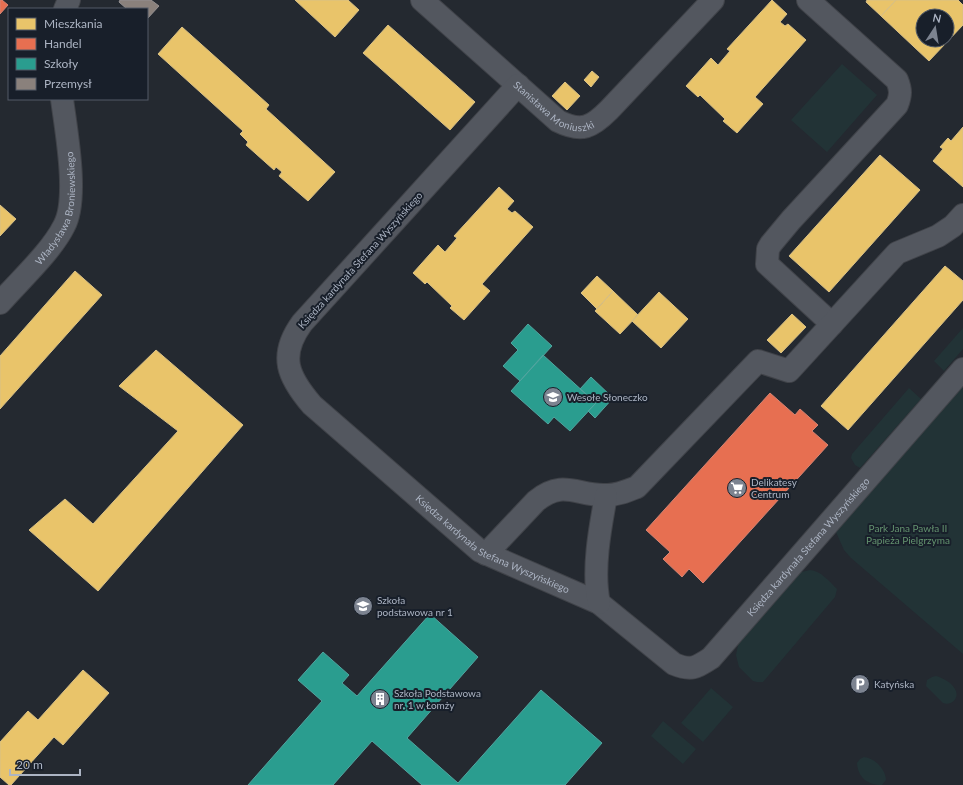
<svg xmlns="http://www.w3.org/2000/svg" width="963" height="785" viewBox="0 0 963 785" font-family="Lato,sans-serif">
	<rect width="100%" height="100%" fill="#242930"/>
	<path fill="#223336" d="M842,64L877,95L827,152L791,120Z
		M963,328V349L944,371L934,361Z
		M963,385V654L851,558L844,550L836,532Z
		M909,388L921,399L860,468L855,465L851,458L852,454Z
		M810,570C821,571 829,581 837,589L835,597L763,682H757L753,681L739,667L736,655L738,645L797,573Z
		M936,676C943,678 951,682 955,689C960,698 952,706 943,703L926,686L927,680L932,677Z
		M711,688L733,707L703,742L681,723Z
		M663,721L696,749L683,764L651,736Z
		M864,757C875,758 886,770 886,780L882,785C868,785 858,778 857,763L860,759Z"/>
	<path fill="#e9c46a" stroke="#d7bf85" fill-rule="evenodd" d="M295,0H348L359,10L335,37Z
		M772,0L787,14L780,22L785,26L788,24L806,40L755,97L763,104L737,133L723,121L725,119L700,95L698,97L686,86L711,58L718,65L730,51L727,49Z
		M867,0H896L881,16L866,2Z
		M896,0H958L963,5V25L929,61L881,16ZM923,16H947V40H923Z
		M388,25L475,102L450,130L363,53Z
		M182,27L269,105L266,109L335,172L308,201L279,176L282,172L276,167L274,170L246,145L248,142L240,134L243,131L158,54Z
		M592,71L599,77L591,87L584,80Z
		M565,82L580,96L567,110L552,96Z
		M963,127V187L933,161L943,149L940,147L948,138L951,141Z
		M880,155L920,190L829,292L789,256Z
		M499,187L514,201L507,209L512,213L515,211L533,227L482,284L490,291L464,320L450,308L452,306L427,282L425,284L413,273L438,245L445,252L457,238L454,236Z
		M0,205L16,219L0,236Z
		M945,266L963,281V300L848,430L821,406Z
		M75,271L102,295L0,409V356Z
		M597,276L613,291L597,309L581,293Z
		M613,291L638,315L620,334L595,311Z
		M659,292L688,319L661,348L632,321Z
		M792,314L806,327L781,353L767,340Z
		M156,350L243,425L98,591L29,530L65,499L93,524L178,431L119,386Z
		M83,670L109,693L63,745L54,737L11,785H9L0,777V742L28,711L38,720Z"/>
	<path fill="#e76f51" stroke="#d58473" d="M0,0H2L8,5L0,14Z
		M770,393L795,415L800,409L818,425L812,431L828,445L703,583L689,569L682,577L663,559L670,552L646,530Z"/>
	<path fill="#2a9d8f" stroke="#51a49f" d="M528,324L552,346L520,381L503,366L518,350L511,343Z
		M543,355L596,403L570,431L554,417L548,424L511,391Z
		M591,377L613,398L595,418L588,411L596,403L580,389Z
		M430,614L478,657L407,738L458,783L541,690L602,743L565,785H422L372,741L333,785H248L322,701L298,680L323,652L349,675L342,683L357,696Z"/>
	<path fill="#8a817c" stroke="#949091" d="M120,0H151L159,6L147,19V9H127L119,2Z"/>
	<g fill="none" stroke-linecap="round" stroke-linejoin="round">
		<g stroke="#404349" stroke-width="24">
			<g id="minor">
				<path id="s1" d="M422,0L558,121C582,133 592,127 609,110L713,0"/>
				<path d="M808,0L897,80C901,90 901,95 897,105L791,220L771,244L768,249L767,264L832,324"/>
				<path d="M65,9L69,0"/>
				<path id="s2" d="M518,85L302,323C278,356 288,377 312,405L480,551L599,603L674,664C691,671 696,668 711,658L963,369"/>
				<path id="s3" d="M0,303C20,280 51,252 64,226C79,199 66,130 62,99"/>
				<path d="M486,554L536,501C564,478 578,497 607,495C618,495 627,491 637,487L758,361L789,371L897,253L938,236L953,226L963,215"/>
				<path d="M599,603C592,571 600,528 606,496"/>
			</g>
		</g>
		<use href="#minor" stroke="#53575f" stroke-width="22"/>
	</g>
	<defs>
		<g id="school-disc" transform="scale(1)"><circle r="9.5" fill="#7c8390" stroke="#181f2a"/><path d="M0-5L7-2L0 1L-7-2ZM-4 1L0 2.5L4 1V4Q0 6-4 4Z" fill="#fff"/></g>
		<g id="supermarket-disc" transform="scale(1)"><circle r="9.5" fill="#7c8390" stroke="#181f2a"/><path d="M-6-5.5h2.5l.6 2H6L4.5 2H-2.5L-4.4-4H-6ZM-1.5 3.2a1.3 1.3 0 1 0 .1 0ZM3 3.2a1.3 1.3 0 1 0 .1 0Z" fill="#fff"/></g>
		<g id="parking-disc" transform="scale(1)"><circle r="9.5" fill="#7c8390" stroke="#181f2a"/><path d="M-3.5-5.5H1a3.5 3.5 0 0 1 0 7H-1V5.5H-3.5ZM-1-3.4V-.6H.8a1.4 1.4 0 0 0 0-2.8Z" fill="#fff"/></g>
		<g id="building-disc" transform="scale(1)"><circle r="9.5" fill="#7c8390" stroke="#181f2a"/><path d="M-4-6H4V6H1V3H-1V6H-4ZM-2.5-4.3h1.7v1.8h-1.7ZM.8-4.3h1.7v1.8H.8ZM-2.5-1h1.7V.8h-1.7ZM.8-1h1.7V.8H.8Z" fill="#fff"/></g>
	</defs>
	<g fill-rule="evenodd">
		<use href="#school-disc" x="553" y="397"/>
		<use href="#supermarket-disc" x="737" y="488"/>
		<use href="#school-disc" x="363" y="606"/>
		<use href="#parking-disc" x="860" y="684"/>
		<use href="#building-disc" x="380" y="699"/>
	</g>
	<g text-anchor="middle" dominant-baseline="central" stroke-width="4" stroke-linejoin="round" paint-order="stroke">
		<g font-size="10" fill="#acb4c3" stroke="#181f2a">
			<text stroke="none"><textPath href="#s1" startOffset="172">Stanisława Moniuszki</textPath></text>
			<text stroke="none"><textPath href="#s3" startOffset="115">Władysława Broniewskiego</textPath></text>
			<text transform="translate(360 260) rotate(-48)">Księdza kardynała Stefana Wyszyńskiego</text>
			<text stroke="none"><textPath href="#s2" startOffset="643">Księdza kardynała Stefana Wyszyńskiego</textPath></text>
			<text stroke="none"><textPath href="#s2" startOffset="1050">Księdza kardynała Stefana Wyszyńskiego</textPath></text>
		</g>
		<g font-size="10" fill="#acb4c3" stroke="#181f2a" text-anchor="start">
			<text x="567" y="397">Wesołe Słoneczko</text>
			<text x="751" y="482">Delikatesy<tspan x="751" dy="12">Centrum</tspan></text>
			<text x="377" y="600">Szkoła<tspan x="377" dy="12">podstawowa nr 1</tspan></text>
			<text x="874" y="684">Katyńska</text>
			<text x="394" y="693">Szkoła Podstawowa<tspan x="394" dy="12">nr. 1 w Łomży</tspan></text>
		</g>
		<g font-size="10" fill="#64936f" stroke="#181f2a">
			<text x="908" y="528">Park Jana Pawła II<tspan x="908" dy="12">Papieża Pielgrzyma</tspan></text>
		</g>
	</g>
	<rect x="8" y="8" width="140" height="92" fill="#181f2a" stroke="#535b67"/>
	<rect x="16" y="18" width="20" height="12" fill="#e9c46a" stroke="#535b67"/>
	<text x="44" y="28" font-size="12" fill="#acb4c3">Mieszkania</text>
	<rect x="16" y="38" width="20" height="12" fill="#e76f51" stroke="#535b67"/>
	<text x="44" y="48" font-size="12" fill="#acb4c3">Handel</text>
	<rect x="16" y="58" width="20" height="12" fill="#2a9d8f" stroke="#535b67"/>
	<text x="44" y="68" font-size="12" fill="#acb4c3">Szkoły</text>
	<rect x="16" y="78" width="20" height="12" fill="#8a817c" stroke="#535b67"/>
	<text x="44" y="88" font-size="12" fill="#acb4c3">Przemysł</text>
	<g transform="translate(935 28) rotate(12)"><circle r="19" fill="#181f2a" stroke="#535b67"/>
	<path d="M0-3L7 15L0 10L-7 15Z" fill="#7c8390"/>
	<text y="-6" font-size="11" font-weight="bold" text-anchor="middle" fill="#acb4c3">N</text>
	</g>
	<path d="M10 769v6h70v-6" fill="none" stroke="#acb4c3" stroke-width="2"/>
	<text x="16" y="769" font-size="12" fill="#acb4c3" stroke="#181f2a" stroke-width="3" paint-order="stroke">20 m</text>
</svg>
